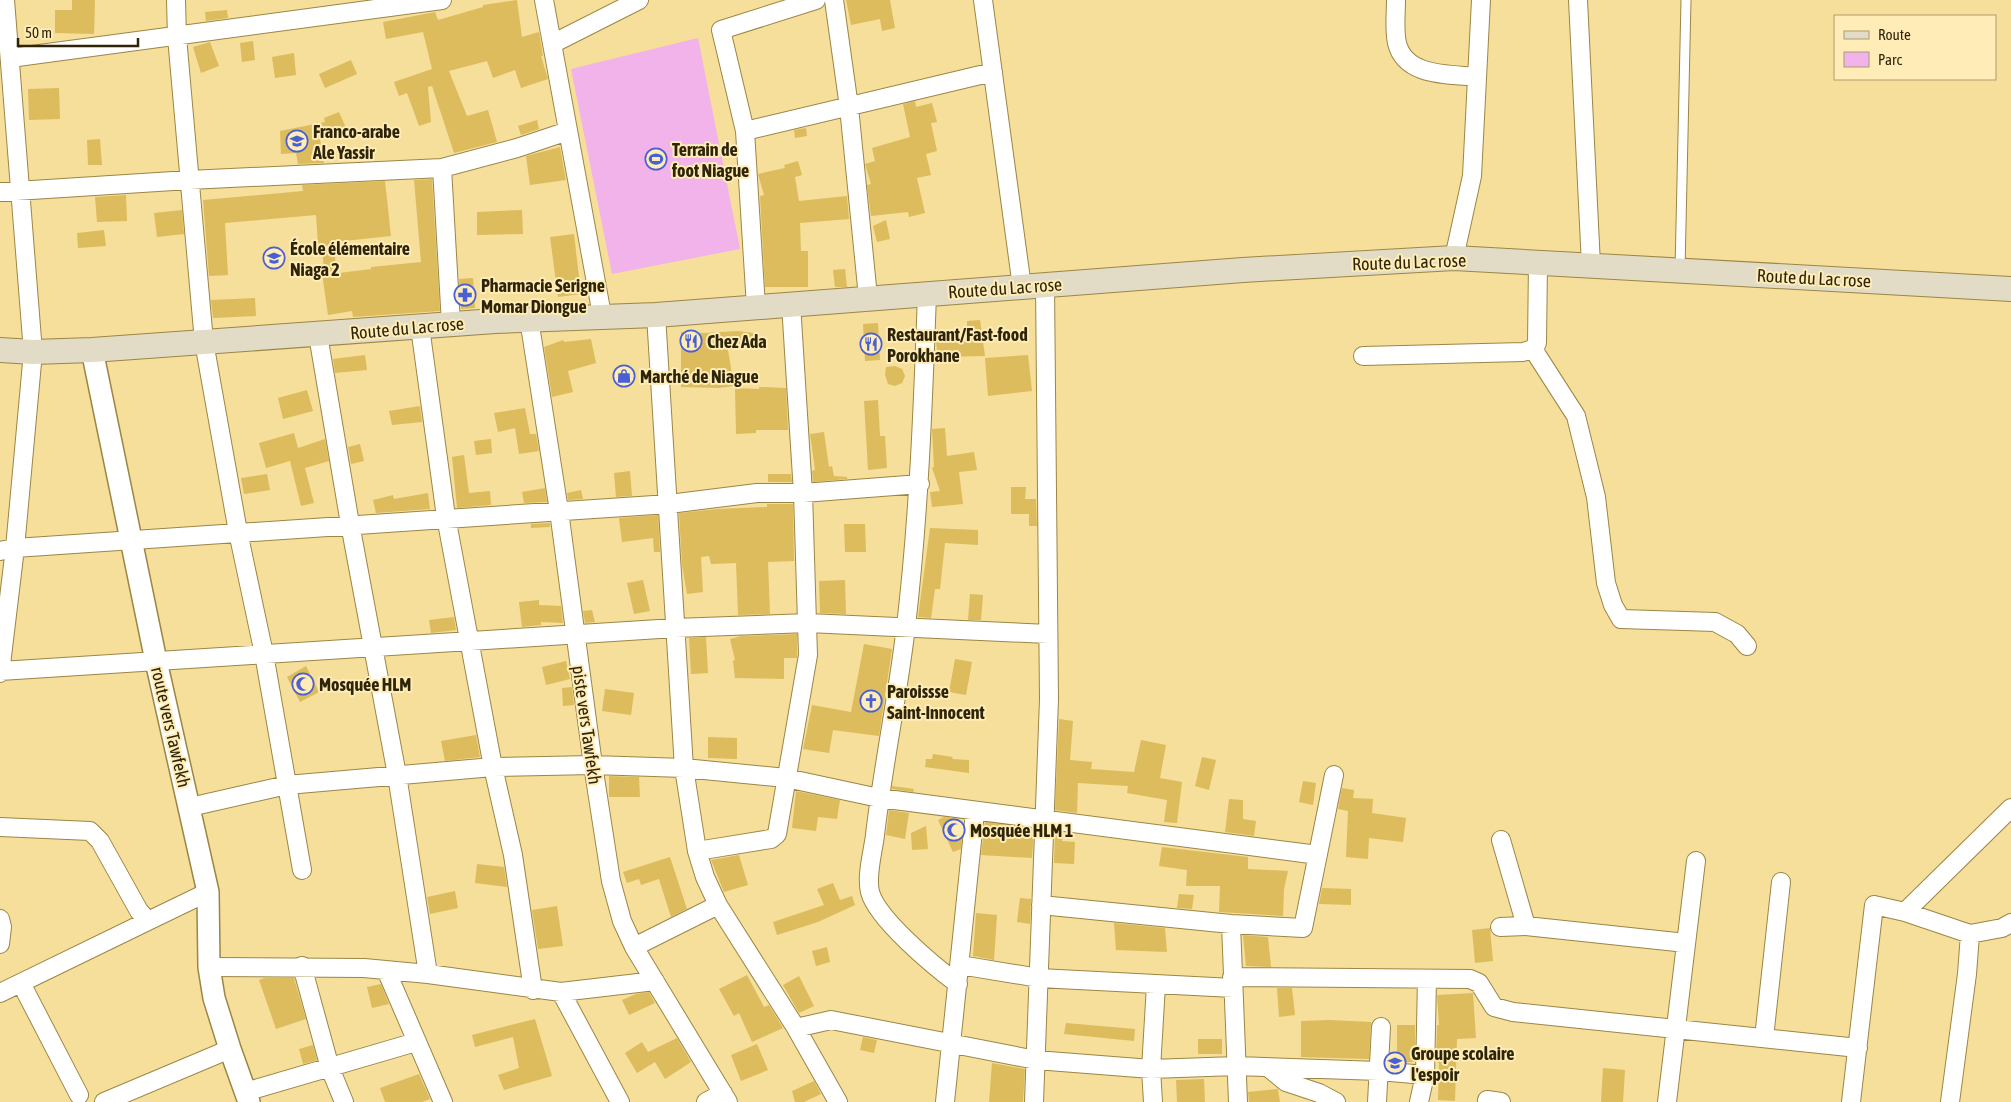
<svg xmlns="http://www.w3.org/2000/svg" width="2011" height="1102" viewBox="0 0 2011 1102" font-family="'Asap Condensed',sans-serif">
	<rect width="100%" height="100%" fill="#f6de9b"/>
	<path fill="#f1b3ea" d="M698,38L740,249L612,274L571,69Z"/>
	<path fill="#dcbc5d" d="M72,0H95L94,34L55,33V10H72Z
		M517,0L522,37L539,32L543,56H541L548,79L521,88L515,70L493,78L487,61L449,71L467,116L488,110L497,142L454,153L432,86L428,87L431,122L419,126L407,93L399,96L394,82L432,69L423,32L386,39L383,22L435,12L438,20L483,7V5Z
		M846,0H890L895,28L882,31L880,19L851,25Z
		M227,10L228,18L206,21L205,12Z
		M253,41L255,60L242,62L240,43Z
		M210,42L219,66L201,73L193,47Z
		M294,53L296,75L275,78L272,57Z
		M351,60L357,74L325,88L319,74Z
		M59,88L60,119L29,120L28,89Z
		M915,101L916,107L932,103L937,122L931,123L937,151L926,154L931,175L917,178L925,213L909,217L908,212L871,216L867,185L871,184L865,164L875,161L872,148L910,137L903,104Z
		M339,112L346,128L320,139L324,163L298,164L296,153L281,154L280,131L325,122L324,118Z
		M537,120L539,129L521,135L518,126Z
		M806,128L807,136L795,138L794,130Z
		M100,139L102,165H88L87,140Z
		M560,147L566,180L530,185L526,156Z
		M798,161L802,175L795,177L799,201L847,196L849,219L800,223L801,251H808V287H765L760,196L764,195L758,174L785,168L784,165Z
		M432,179L440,311L353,317L352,311L328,315L322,273L324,272L322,243L318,244L316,215L225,223L228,275L209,276L203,200L303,191L302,185L385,181L391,236L334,242L336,271L339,273L371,269V267L421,262L414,180Z
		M126,195L127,221L97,222L95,197Z
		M182,210L184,234L157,237L154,213Z
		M522,210L523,234L477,235V212Z
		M886,220L890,239L877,242L873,226Z
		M104,230L106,246L78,248L77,233Z
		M574,234L581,294L558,297L550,237Z
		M845,269L847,287H835L833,270Z
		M473,278L475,308L461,309L459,279Z
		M255,298L256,316L213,318L211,300Z
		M980,320L985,356L938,357L936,342L967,340V321Z
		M878,323L880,360L865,361L863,324Z
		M738,331L754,333L752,348L733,345V350H728L734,386L719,388L681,387V332L704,333Z
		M591,339L596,363L568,371L573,392L552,397L544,347L563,340L564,342Z
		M365,355L367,370L335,373L333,359Z
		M1028,355L1032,391L988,396L985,358Z
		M895,366L902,369L905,376L902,383L895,386L888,384L885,375L886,367Z
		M759,387L786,388L788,430H756V433L736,434L735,388L759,389Z
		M307,390L313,411L283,419L278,398Z
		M878,400L880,436H885L887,468L868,470L864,401Z
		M420,406L422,422L392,425L389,411Z
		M525,408L530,434H536L539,451L519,454L515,428L498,432L494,413Z
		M945,428L947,456L974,452L977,470L959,472L963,504L932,507L930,492L940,491L932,468L934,467L932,429Z
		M824,432L829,467L832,466L834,476L847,477V479L813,482L812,471L815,470L810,434Z
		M294,433L298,448L325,439L329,461L305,468L314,503L301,506L290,461L266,468L259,443Z
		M491,439L492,453L476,455L474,441Z
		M360,444L364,461L351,464L348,447Z
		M464,455L469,493L490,491L491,505L457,508L452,457Z
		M630,471L632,496L616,497L614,473Z
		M267,474L270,490L244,494L241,478Z
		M768,474H791L792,482H768Z
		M1011,487H1026L1025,499H1036L1037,526H1029V514H1011Z
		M545,488L547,502L524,503L522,492Z
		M581,490L583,499L568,500L567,493Z
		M428,493L430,509L376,513L373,500L393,495L394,499Z
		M767,504H793L794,561L768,562L770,614L738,615L736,563L711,564L709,556L701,557L703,592L687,594L682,565L679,513L718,509L767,507Z
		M658,515L660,552H654L653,538L622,542L619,518Z
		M550,523V527L531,528V524Z
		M844,524H865L866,552H845Z
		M930,528L978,530V545L945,543L940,589H935L931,618L918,617Z
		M643,580L650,611L634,614L627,583Z
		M845,580L846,614L820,613L819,581Z
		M970,594L983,595L981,620H968Z
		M539,600V605L561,606L563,623L541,622V625L522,627L519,602Z
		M592,610L595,622L585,623L583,611Z
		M454,617L456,630L431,633L429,620Z
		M797,634V658H784V679L735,678L733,661L735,660L730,639L741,636Z
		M706,637L708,673L691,674L689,638Z
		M864,644L892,649L879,736L833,730L829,753L803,749L812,705L851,712Z
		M955,659L972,662L966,695L949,692Z
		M566,661L570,679L546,685L542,667Z
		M306,666L319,692L300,702L287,677Z
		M572,687L574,705L563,706L562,688Z
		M605,689L634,693L631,715L602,711Z
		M1059,719L1073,721L1070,760L1092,762L1091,769L1134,772L1141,740L1166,745L1160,778L1182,782L1177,823L1164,822L1167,800L1127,793L1128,786L1078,783L1077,813L1055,810Z
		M476,735L480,757L445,761L441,741Z
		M708,737L737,738V759L708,758Z
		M933,754L953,757L952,759L969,760V773L925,767L926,759H932Z
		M1202,757L1216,760L1209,790L1195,786Z
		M609,776L639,777L640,797H609Z
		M1303,781L1316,783L1313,805L1299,802Z
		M892,786L914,789L913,792L892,789Z
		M1342,788L1354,790L1353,798L1373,799L1372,813L1406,818L1403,842L1369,838L1368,859L1346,857L1348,811L1338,809Z
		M796,791L840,800L837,819L818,817L816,831L792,828Z
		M1229,799L1243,800V819L1256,821L1254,836L1225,832Z
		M889,810L909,813L905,839L886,835Z
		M944,817L957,819L963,829L961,849L953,852L938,820Z
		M985,822L1034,829L1032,858L981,855Z
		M926,826L928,849L912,850L911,833Z
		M1055,832L1063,833L1062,841L1075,842L1074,864L1054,863Z
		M1162,847L1248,857V869L1288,871L1284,889L1283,916L1219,912L1220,886H1186L1187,870L1159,866Z
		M739,855L748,885L724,892L711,860Z
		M670,857L687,909L671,917L659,879L641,885L639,879L627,883L623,872Z
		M477,864L504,867L507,887L475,883Z
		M833,883L840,900L852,896L855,905L818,922L777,935L773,922L824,905L817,889Z
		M1322,888L1351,889V905L1319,904Z
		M455,891L458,908L430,914L427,897Z
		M1179,894L1194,895L1192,909L1177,908Z
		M1020,898L1031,899L1030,924L1017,922Z
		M557,906L563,946L538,949L532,910Z
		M976,913L997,915L994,960L973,956Z
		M1114,923L1165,928L1167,952L1116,950Z
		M1490,928L1493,961L1475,963L1472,930Z
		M1243,935L1268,937L1271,967L1246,966Z
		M827,947L830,962L816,966L812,951Z
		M747,975L764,1007L769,1005L783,1028L752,1042L739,1013L734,1016L719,989Z
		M799,976L814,1006L799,1013L783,985Z
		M265,978H294L306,1019L276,1029L259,980Z
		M381,984L389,1004L372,1008L367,987Z
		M1277,988H1292L1295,1015L1279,1017Z
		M649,992L655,1003L629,1015L622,1000L636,994Z
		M1473,993L1476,1038L1457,1039L1455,1101L1438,1100L1439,1063L1436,1061L1437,1025H1439L1437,995Z
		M535,1019L552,1076L504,1090L498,1075L519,1068L513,1037L475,1047L472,1035Z
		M1330,1020L1371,1022L1369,1059L1301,1057V1021Z
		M1066,1023L1135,1029L1134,1041L1064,1034Z
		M1397,1025H1415V1062H1397Z
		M863,1037L877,1040L874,1053L860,1050Z
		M677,1038L691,1062L665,1079L655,1062L637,1073L625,1053L642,1042L648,1052Z
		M1198,1039H1222V1054H1198Z
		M757,1044L768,1070L741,1081L731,1055Z
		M313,1045L317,1060L303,1064L299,1049Z
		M992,1063L1025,1069L1023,1102H989Z
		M1603,1068L1625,1070L1623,1102H1601Z
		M419,1074L430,1099L422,1102H385L380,1088Z
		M1204,1079L1205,1102H1177L1176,1080Z
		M814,1081L821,1094L804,1102H795L792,1091Z
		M1278,1089L1280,1102H1249L1248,1092Z"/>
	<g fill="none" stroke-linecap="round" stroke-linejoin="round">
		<g stroke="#9c8645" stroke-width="11">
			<path id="service" d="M1680,270L1686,0"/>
		</g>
		<g stroke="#9c8645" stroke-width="20">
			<path id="minor" d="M176,0L177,37L204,342L238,532L264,654L302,870
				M544,0L602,315
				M834,0L849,107L868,297
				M983,0L1022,287
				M1396,0C1396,14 1394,30 1397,43C1405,77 1449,74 1477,77
				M1578,0L1591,265
				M552,44L639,0
				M10,58L442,0
				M745,131L721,30L816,0
				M442,168L451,324
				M0,192L189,180L442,168L517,148L568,131
				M1454,258L1472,176L1481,0
				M927,294C923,405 919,515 906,626C898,696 883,765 875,835C873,852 866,875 870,892C877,919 935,967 958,984
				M756,307L745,131L993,72
				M656,315L684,768L697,851L705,877L718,905L796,1028L838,1102
				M529,319L559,511L593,765L611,881L622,921L634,947L728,1102
				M420,327L446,517L493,767L513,855L533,990
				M318,335L350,524L397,775L428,974
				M1533,349L1576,416L1596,497L1606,583L1613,605L1621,619L1715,622L1737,634L1747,646
				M1363,356L1523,352L1533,349L1537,343L1538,262
				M0,551L15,548L669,504L757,493H803L920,484
				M0,671L675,628L808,623L1048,634
				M0,673L15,548L33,352L5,0
				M190,807L287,785L493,767L593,765L684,768L786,778L879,798L1318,855
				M0,827L90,831L100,841L139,911L148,921L208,892
				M1501,840L1526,926
				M697,851L771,839L777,834L808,655L803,493L791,304
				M1041,905L1231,924L1303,928L1334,775
				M1905,912L2011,808
				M0,919L2,927L0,944
				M1231,924L1238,1102
				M1500,927L1526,926L1686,943
				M634,947L718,905
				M960,965L1039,978L1233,988
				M302,966L330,1068L344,1102
				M209,967L364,968L428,974L561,992L655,981
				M386,970L443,1102
				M1232,977L1470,979L1479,983L1494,1007L1513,1012L1858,1048
				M21,983L79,1095
				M561,992L620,1102
				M0,993L148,921
				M796,1028L831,1020L1036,1060L1151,1069L1236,1066L1379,1071L1425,1075
				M1764,1038L1781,882
				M1269,1068L1286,1082L1319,1093L1336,1102
				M245,1092L416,1042
				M1487,1100L1501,1102
				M104,1102L230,1049
				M706,1102L723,1093
				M945,1102L975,812
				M1034,1102L1049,699L1045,285
				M1153,1102L1151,1069L1156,985
				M1377,1102L1381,1027
				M1419,1102L1425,1075L1427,979
				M1667,1102L1696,861
				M1851,1102L1874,905L1905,912L1970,934
				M1950,1102L1967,974L1970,934L2002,928L2011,923"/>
		</g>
		<g stroke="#9c8645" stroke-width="24">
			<path id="tertiary" d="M92,350L156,661L208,892L209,967L214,998L230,1049L249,1102"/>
		</g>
		<g stroke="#9c8645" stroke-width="26">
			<path id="secondary" d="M0,350L33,352L92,350L495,321L656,315L1243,270L1454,258L2011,289"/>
		</g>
		<use href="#service" stroke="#fff" stroke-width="9"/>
		<use href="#minor" stroke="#fff" stroke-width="18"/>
		<use href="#tertiary" stroke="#fff" stroke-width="21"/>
		<use href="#secondary" stroke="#e2dbc5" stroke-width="24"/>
	</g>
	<defs>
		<g id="school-ring" transform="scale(1.125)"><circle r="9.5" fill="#ffecb6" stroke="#4960d4" stroke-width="1.5"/><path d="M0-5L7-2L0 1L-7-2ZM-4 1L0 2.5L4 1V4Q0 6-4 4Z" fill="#4960d4"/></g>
		<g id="stadium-ring" transform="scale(1.125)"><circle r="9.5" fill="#ffecb6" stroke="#4960d4" stroke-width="1.5"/><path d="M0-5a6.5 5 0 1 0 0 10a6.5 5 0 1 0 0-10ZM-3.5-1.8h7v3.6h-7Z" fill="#4960d4"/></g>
		<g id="pharmacy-ring" transform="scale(1.125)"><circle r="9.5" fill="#ffecb6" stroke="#4960d4" stroke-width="1.5"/><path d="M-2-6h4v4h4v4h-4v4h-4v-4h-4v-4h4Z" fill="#4960d4"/></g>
		<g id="restaurant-ring" transform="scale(1.125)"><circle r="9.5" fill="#ffecb6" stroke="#4960d4" stroke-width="1.5"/><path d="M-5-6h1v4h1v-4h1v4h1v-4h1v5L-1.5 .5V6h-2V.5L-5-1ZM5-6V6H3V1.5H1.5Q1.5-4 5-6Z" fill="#4960d4"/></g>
		<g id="shop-ring" transform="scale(1.125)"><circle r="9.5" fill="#ffecb6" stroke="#4960d4" stroke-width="1.5"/><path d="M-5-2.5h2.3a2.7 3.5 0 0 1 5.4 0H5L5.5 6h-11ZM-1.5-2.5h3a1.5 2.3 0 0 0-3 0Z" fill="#4960d4"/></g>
		<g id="mosque-ring" transform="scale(1.125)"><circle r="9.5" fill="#ffecb6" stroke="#4960d4" stroke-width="1.5"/><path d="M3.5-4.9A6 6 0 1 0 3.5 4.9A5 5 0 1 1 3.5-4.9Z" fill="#4960d4"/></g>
		<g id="church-ring" transform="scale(1.125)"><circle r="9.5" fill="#ffecb6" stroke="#4960d4" stroke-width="1.5"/><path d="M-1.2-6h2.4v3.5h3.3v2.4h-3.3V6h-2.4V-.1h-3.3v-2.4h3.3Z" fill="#4960d4"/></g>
	</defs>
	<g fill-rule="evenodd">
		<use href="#school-ring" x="297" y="141"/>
		<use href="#stadium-ring" x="656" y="159"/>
		<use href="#school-ring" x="274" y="258"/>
		<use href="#pharmacy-ring" x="465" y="295"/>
		<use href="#restaurant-ring" x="691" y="341"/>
		<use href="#restaurant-ring" x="871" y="344"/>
		<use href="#shop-ring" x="624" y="376"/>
		<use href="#mosque-ring" x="303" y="684"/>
		<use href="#church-ring" x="871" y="701"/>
		<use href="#mosque-ring" x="954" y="830"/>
		<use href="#school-ring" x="1395" y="1063"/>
	</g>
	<g text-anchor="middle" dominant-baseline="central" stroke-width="4" stroke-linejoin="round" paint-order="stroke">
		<g font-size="18" font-weight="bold" fill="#2e2509" stroke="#ffecb6" text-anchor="start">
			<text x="313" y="131">Franco-arabe<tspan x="313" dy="21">Ale Yassir</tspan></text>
			<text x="672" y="149">Terrain de<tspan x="672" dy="21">foot Niague</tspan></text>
			<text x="290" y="248">École élémentaire<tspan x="290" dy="21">Niaga 2</tspan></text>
			<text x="481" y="285">Pharmacie Serigne<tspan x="481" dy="21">Momar Diongue</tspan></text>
			<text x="887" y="334">Restaurant/Fast-food<tspan x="887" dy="21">Porokhane</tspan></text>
			<text x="707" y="341">Chez Ada</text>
			<text x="640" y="376">Marché de Niague</text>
			<text x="319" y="684">Mosquée HLM</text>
			<text x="887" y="691">Paroissse<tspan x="887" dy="21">Saint-Innocent</tspan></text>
			<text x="970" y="830">Mosquée HLM 1</text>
			<text x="1411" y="1053">Groupe scolaire<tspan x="1411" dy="21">l'espoir</tspan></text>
		</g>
		<g font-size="18" fill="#2e2509" stroke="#ffecb6">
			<text transform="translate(1409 262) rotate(-2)">Route du Lac rose</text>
			<text transform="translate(1814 278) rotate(3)">Route du Lac rose</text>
			<text transform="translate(1005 288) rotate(-4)">Route du Lac rose</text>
			<text transform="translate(407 328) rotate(-5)">Route du Lac rose</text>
			<text transform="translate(587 725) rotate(82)">piste vers Tawfekh</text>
			<text transform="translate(171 727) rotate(77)">route vers Tawfekh</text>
		</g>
	</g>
	<rect x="1834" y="15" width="162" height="65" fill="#ffecb6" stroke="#ab9c71"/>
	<rect x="1844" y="31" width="25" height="8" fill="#e2dbc5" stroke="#ab9c71"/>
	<text x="1878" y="40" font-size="15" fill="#2e2509">Route</text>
	<rect x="1844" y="52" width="25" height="15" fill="#f1b3ea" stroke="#ab9c71"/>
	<text x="1878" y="65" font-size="15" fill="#2e2509">Parc</text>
	<path d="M18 38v8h120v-8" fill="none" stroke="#2e2509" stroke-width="2.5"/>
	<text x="25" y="38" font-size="15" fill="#2e2509" stroke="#ffecb6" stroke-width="4" paint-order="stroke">50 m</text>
</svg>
